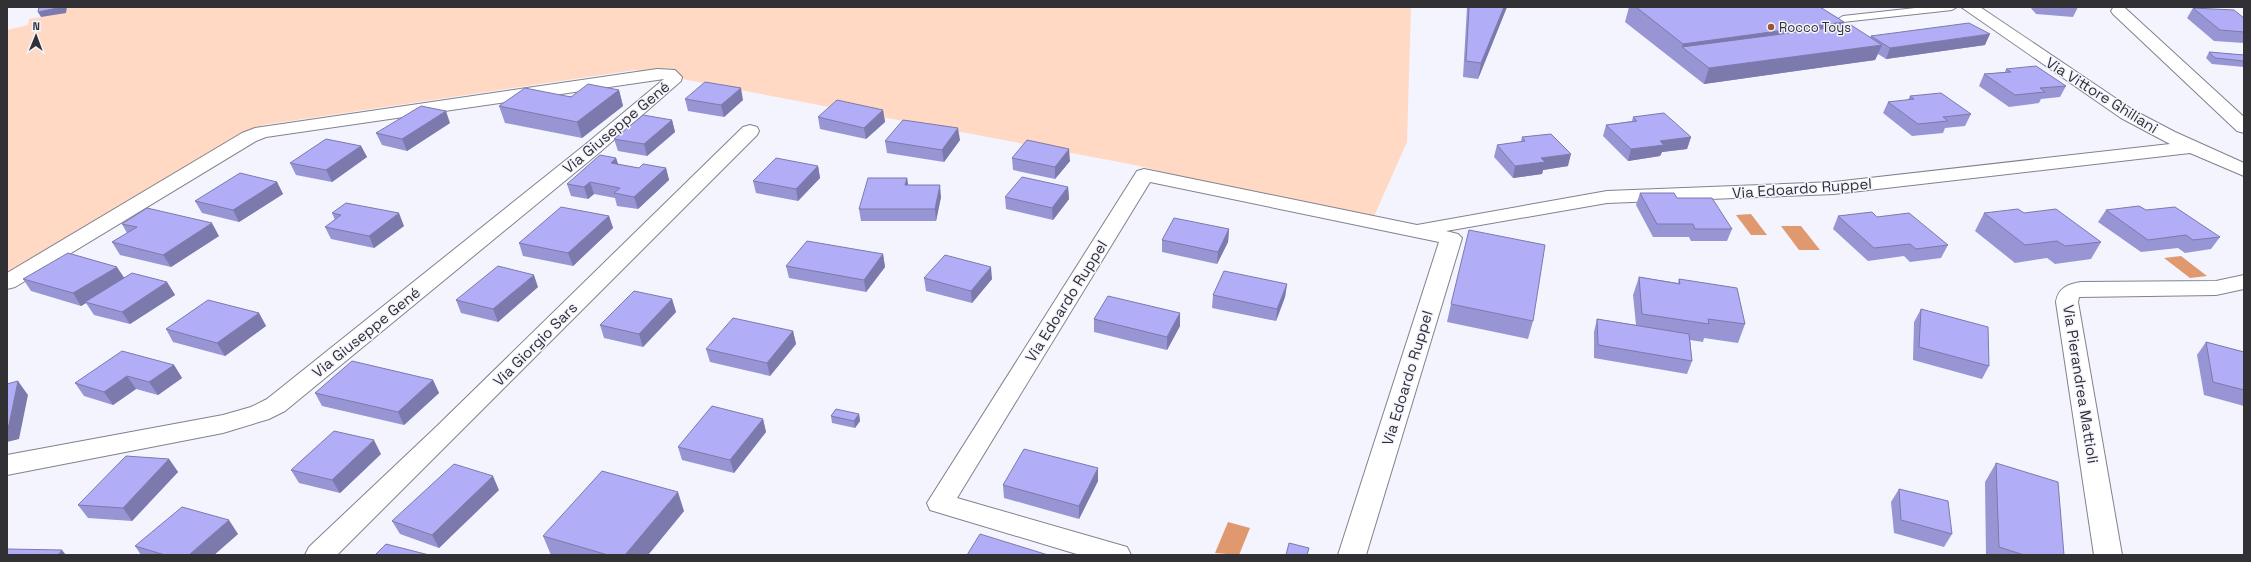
<svg xmlns="http://www.w3.org/2000/svg" width="2251" height="562" viewBox="0 0 2251 562" font-family="'Space Grotesk',sans-serif">
	<rect width="100%" height="100%" fill="#f4f4ff"/>
	<path fill="#ffd9c3" d="M44,7H1411L1407,142L1371,223L1135,165L635,70L263,125L7,274V30L28,25L29,19L41,17Z"/>
	<path fill="#e0996e" d="M1751,214L1767,235H1751L1736,215Z
		M1781,226H1801L1820,250H1799Z
		M2181,256L2207,276L2190,278L2164,258Z
		M1228,522L1250,528L1239,555L1215,553Z"/>
	<g fill="none" stroke-linecap="round" stroke-linejoin="round">
		<g stroke="#82828c" stroke-width="2">
			<path id="lane" d="M1924,7H1957L1952,10L1843,22L1838,19L1843,16Z"/>
		</g>
		<g stroke="#82828c" stroke-width="2">
			<path id="street" d="M1961,7H1980L2133,110L2175,132L2244,163V176L2190,153L1834,194L1607,203L1446,231L1458,234L1462,238L1366,555H1338L1439,242L1150,182L957,498L1127,547L1131,555H1080L930,510L927,503L1137,171L1144,169L1417,225L1607,191L1834,182L2170,144L2121,118Z
				M2113,8H2125L2244,117V133L2237,131L2113,14L2111,11Z
				M657,69L675,70L682,77L681,81L600,152L285,411L269,419L223,433L7,475V455L223,415L251,407L267,399L586,144L664,79L266,137L256,141L15,287L7,289V273L242,133L255,128Z
				M750,125L757,127L759,131L757,135L337,555H305L309,547L437,426L743,127Z
				M2244,275V289L2216,295L2079,297L2078,302L2122,555H2094L2056,302C2058,288 2068,284 2081,282L2216,281Z"/>
		</g>
		<use href="#lane" fill="#fff" fill-rule="evenodd"/>
		<use href="#street" fill="#fff" fill-rule="evenodd"/>
	</g>
	<path fill="#9895d4" d="M1467,7H1507L1478,79L1463,77Z
		M1629,7H1820L1844,22L1843,26L1870,37L1871,36L1985,45L1886,59L1878,54L1875,60L1704,84L1625,22Z
		M2030,7H2078L2073,17L2036,14Z
		M2193,8L2244,18V43L2214,41L2187,18Z
		M2209,52L2244,55V67L2212,64L2206,58Z
		M2006,69L2066,86L2060,97L2041,99L2039,103L2009,107L1979,86L1984,74L2005,72Z
		M619,90L623,106L582,138L505,123L499,106Z
		M1910,96L1971,114L1965,126L1945,128L1943,133L1912,136L1883,113L1888,102L1908,100Z
		M685,99L743,100L724,117L688,111Z
		M883,110L885,122L866,139L820,129L818,117Z
		M1633,117L1691,137L1687,149L1662,152L1660,156L1628,161L1603,136L1606,125L1632,121Z
		M672,120L675,132L647,156L618,151L614,139Z
		M450,123L407,151L382,145L376,133Z
		M1522,137L1568,166L1543,170L1542,174L1513,178L1494,157L1497,145L1521,142Z
		M960,140L944,162L887,153L885,141Z
		M361,146L367,157L332,182L296,175L290,163Z
		M616,158L618,164L639,168H666L669,180L638,209L617,206L615,198L594,194L588,199L571,196L567,184Z
		M1012,158L1070,161L1055,179L1013,170Z
		M818,166L820,178L798,201L756,193L753,181Z
		M907,178L908,185L941,197L936,221H861L859,209Z
		M277,182L283,194L239,222L202,213L195,201Z
		M1068,187L1069,199L1053,220L1006,209L1005,197Z
		M1640,193L1677,198L1732,229L1727,241H1691L1689,237H1653L1636,205Z
		M2106,210H2146L2220,237L2211,249L2185,253L2178,248L2141,252L2098,222Z
		M332,213L404,226L374,248L331,239L325,227L335,220Z
		M1984,213H2024L2101,242L2091,259L2055,264L2047,258L2015,263L1975,231Z
		M609,216L613,228L573,266L523,256L519,243Z
		M1838,216L1877,217L1948,245L1941,258L1910,262L1904,256L1868,261L1833,229Z
		M122,224L219,236L171,267L120,255L112,242L127,233Z
		M1229,229L1228,242L1217,264L1162,252V240Z
		M883,254L885,267L866,292L789,278L786,266Z
		M124,277L167,282L175,295L130,324L94,315L86,303L81,306L31,291L23,279Z
		M1639,277L1678,283L1679,279L1745,324L1738,343L1704,338L1703,342L1690,340L1692,361L1687,374L1594,358V332L1597,319L1636,325L1633,295Z
		M924,278L992,279L972,303L926,291Z
		M1287,284L1285,297L1276,321L1212,308L1213,295Z
		M538,287L498,322L461,313L456,300Z
		M672,299L676,312L643,347L604,338L600,325Z
		M1451,304L1533,321L1528,339L1447,322Z
		M1921,309L1989,366L1982,379L1913,360L1914,322Z
		M259,313L266,326L225,356L173,342L166,329Z
		M1180,313V326L1167,350L1094,332V319Z
		M793,331L796,344L770,376L710,362L706,349Z
		M2206,342L2244,352V406L2204,395L2197,355Z
		M174,365L182,378L158,395L136,389L113,405L84,396L75,383Z
		M433,380L439,393L404,425L322,406L315,393Z
		M859,414L860,421L855,428L832,423L831,416Z
		M763,419L766,432L734,473L682,460L678,447Z
		M381,454L340,493L299,483L291,470Z
		M169,459L178,472L132,521L88,518L78,505Z
		M1996,463L2064,555H1986L1985,482Z
		M1098,468V481L1079,519L1004,498L1003,485Z
		M1899,489L1952,534L1944,547L1894,533L1891,502Z
		M499,490L439,548L400,534L392,521Z
		M684,511L648,555H551L543,536Z
		M238,534L214,555H141L135,546Z"/>
	<path fill="#7c79ac" d="M62,7H67L66,13L41,17L38,12Z
		M1504,7H1507L1478,79L1481,63Z
		M1844,22L1837,41L1682,47L1683,44Z
		M1990,34L1985,45L1886,59L1890,48Z
		M1882,45L1875,60L1704,84L1709,68Z
		M741,88L743,100L724,117L721,105Z
		M619,90L623,106L582,138L577,122Z
		M883,110L885,122L866,139L864,128Z
		M446,111L450,123L407,151L402,139Z
		M672,120L675,132L647,156L644,144Z
		M958,128L960,140L944,162L942,150Z
		M1691,137L1687,149L1662,152L1660,156L1628,161L1631,149L1660,141Z
		M361,146L367,157L332,182L326,170Z
		M1069,149L1070,161L1055,179V167Z
		M1571,154L1568,166L1543,170L1542,174L1513,178L1515,166L1541,158Z
		M616,158L620,170L611,163Z
		M818,166L820,178L798,201L796,189Z
		M666,168L669,180L638,209L634,197Z
		M907,178L909,190L905,185Z
		M277,182L283,194L239,222L233,210Z
		M590,182L594,194L588,199L584,187Z
		M940,185L941,197L936,221L935,209Z
		M1068,187L1069,199L1053,220L1052,208Z
		M399,213L404,226L374,248L369,236Z
		M609,216L613,228L573,266L568,253Z
		M212,223L219,236L171,267L163,255Z
		M1229,229L1228,242L1217,264L1218,252Z
		M883,254L885,267L866,292L864,280Z
		M117,267L125,279L85,302L86,303L81,306L73,293Z
		M991,267L992,279L972,303L971,291Z
		M534,275L538,287L498,322L493,309Z
		M167,282L175,295L130,324L122,312Z
		M1287,284L1285,297L1276,321L1277,309Z
		M672,299L676,312L643,347L639,334Z
		M259,313L266,326L225,356L217,343Z
		M1180,313V326L1167,350V337Z
		M793,331L796,344L770,376L767,363Z
		M174,365L182,378L158,395L149,382Z
		M127,376L136,389L113,405L104,392Z
		M433,380L439,393L404,425L398,412Z
		M18,381L28,395L19,439L7,442V426Z
		M859,414L860,421L855,428L854,421Z
		M763,419L766,432L734,473L730,460Z
		M374,440L381,454L340,493L332,480Z
		M169,459L178,472L132,521L123,508Z
		M1098,468V481L1079,519V506Z
		M493,476L499,490L439,548L432,535Z
		M678,492L684,511L648,555H625Z
		M229,520L238,534L214,555H189Z
		M62,550L66,555H58Z"/>
	<path fill="#b1adf6" stroke="#7c79ac" d="M39,7H62L38,12Z
		M1469,7H1504L1481,63L1466,61Z
		M1636,7H1820L1844,22L1683,44Z
		M2193,8L2234,10L2244,18V32L2220,30Z
		M1969,23L1990,34L1890,48L1871,36Z
		M1851,25L1882,45L1709,68L1682,47Z
		M2209,52L2244,55V61L2215,58Z
		M2036,66L2066,86L2040,88L2045,92L2015,95L1984,74L2011,72L2006,69Z
		M705,82L741,88L721,105L685,99Z
		M588,84L619,90L577,122L499,106L525,88L571,97Z
		M1941,93L1971,114L1943,117L1948,121L1918,124L1888,102L1914,99L1910,96Z
		M837,100L883,110L864,128L818,117Z
		M421,106L446,111L402,139L376,133Z
		M1664,113L1691,137L1660,141L1664,145L1631,149L1606,125L1637,121L1633,117Z
		M643,115L672,120L644,144L614,139Z
		M903,120L958,128L942,150L885,141Z
		M1551,134L1571,154L1541,158L1545,162L1515,166L1497,145L1525,141L1522,137Z
		M326,139L361,146L326,170L290,163Z
		M1027,140L1069,149L1055,167L1012,158Z
		M600,155L616,158L611,163L639,168L643,164L666,168L634,197L614,193L620,188L590,182L584,187L567,184Z
		M776,158L818,166L796,189L753,181Z
		M240,173L277,182L233,210L195,201Z
		M1022,177L1068,187L1052,208L1005,197Z
		M868,178H907L905,185H940L935,209H859Z
		M1640,193H1674L1677,198H1712L1732,229H1695L1693,224H1657Z
		M346,203L399,213L369,236L325,227L341,215L332,213Z
		M2139,206L2146,210L2175,207L2220,237L2193,240L2186,235L2148,240L2106,210Z
		M561,207L609,216L568,253L519,243Z
		M147,208L212,223L163,255L112,242L137,227L122,224Z
		M2018,209L2024,213L2056,209L2101,242L2065,246L2057,241L2025,245L1984,213Z
		M1872,212L1877,217L1909,213L1948,245L1916,249L1910,244L1874,248L1838,216Z
		M1174,218L1229,229L1218,252L1162,240Z
		M1469,230L1545,245L1533,321L1451,304Z
		M807,241L883,254L864,280L786,266Z
		M68,253L117,267L73,293L23,279Z
		M945,255L991,267L971,291L924,278Z
		M498,266L534,275L493,309L456,300Z
		M1224,271L1287,284L1277,309L1213,295Z
		M132,273L167,282L122,312L85,302Z
		M1639,277L1680,284L1679,279L1737,288L1745,324L1708,319L1709,324L1642,314Z
		M634,291L672,299L639,334L600,325Z
		M1108,296L1180,313L1167,337L1094,319Z
		M208,300L259,313L217,343L166,329Z
		M1921,309L1988,327L1989,366L1919,347Z
		M733,318L793,331L767,363L706,349Z
		M1597,319L1689,334L1692,361L1598,345Z
		M2206,342L2244,352V390L2213,382Z
		M122,351L174,365L149,382L127,376L104,392L75,383Z
		M352,361L433,380L398,412L315,393Z
		M18,381L9,425L7,426V384Z
		M712,406L763,419L730,460L678,447Z
		M836,409L859,414L854,421L831,416Z
		M334,431L374,440L332,480L291,470Z
		M1024,449L1098,468L1079,506L1003,485Z
		M126,456L169,459L123,508L78,505Z
		M1996,463L2058,482L2064,555H2024L1999,547Z
		M454,464L493,476L432,535L392,521Z
		M602,471L678,492L625,555H608L543,536Z
		M1899,489L1948,501L1952,534L1901,520Z
		M182,507L229,520L189,555H165L135,546Z
		M980,534L1048,555H967Z
		M1289,543L1309,548L1307,555H1286Z
		M386,544L429,555H375Z
		M7,549L62,550L58,555H7Z"/>
	<circle fill="#9b572a" stroke="#f4f4ff" stroke-width="1.5" cx="1771" cy="27" r="4"/>
	<g text-anchor="middle" dominant-baseline="central" stroke-width="3" stroke-linejoin="round" paint-order="stroke">
		<g font-size="13" fill="#313135" stroke="#f4f4ff" text-anchor="start">
			<text x="1779" y="27">Rocco Toys</text>
		</g>
		<g font-size="15" fill="#313135" stroke="#f4f4ff">
			<text transform="translate(2102 95) rotate(32)">Via Vittore Ghiliani</text>
			<text transform="translate(616 127) rotate(-40)">Via Giuseppe Gené</text>
			<text transform="translate(1802 188) rotate(-4)">Via Edoardo Ruppel</text>
			<text transform="translate(1066 301) rotate(-58)">Via Edoardo Ruppel</text>
			<text transform="translate(366 332) rotate(-39)">Via Giuseppe Gené</text>
			<text transform="translate(535 344) rotate(-45)">Via Giorgio Sars</text>
			<text transform="translate(1407 378) rotate(-73)">Via Edoardo Ruppel</text>
			<text transform="translate(2081 384) rotate(81)">Via Pierandrea Mattioli</text>
		</g>
	</g>
	<rect width="2251" height="562" fill="none" stroke="#313135" stroke-width="16"/>
	<g transform="translate(36 36) rotate(1)" stroke="#f4f4ff" stroke-width="3" paint-order="stroke">
	<path d="M0-3L7 15L0 10L-7 15Z" fill="#313135"/>
	<text y="-6" font-size="11" font-weight="bold" text-anchor="middle" fill="#313135">N</text>
	</g>
</svg>
